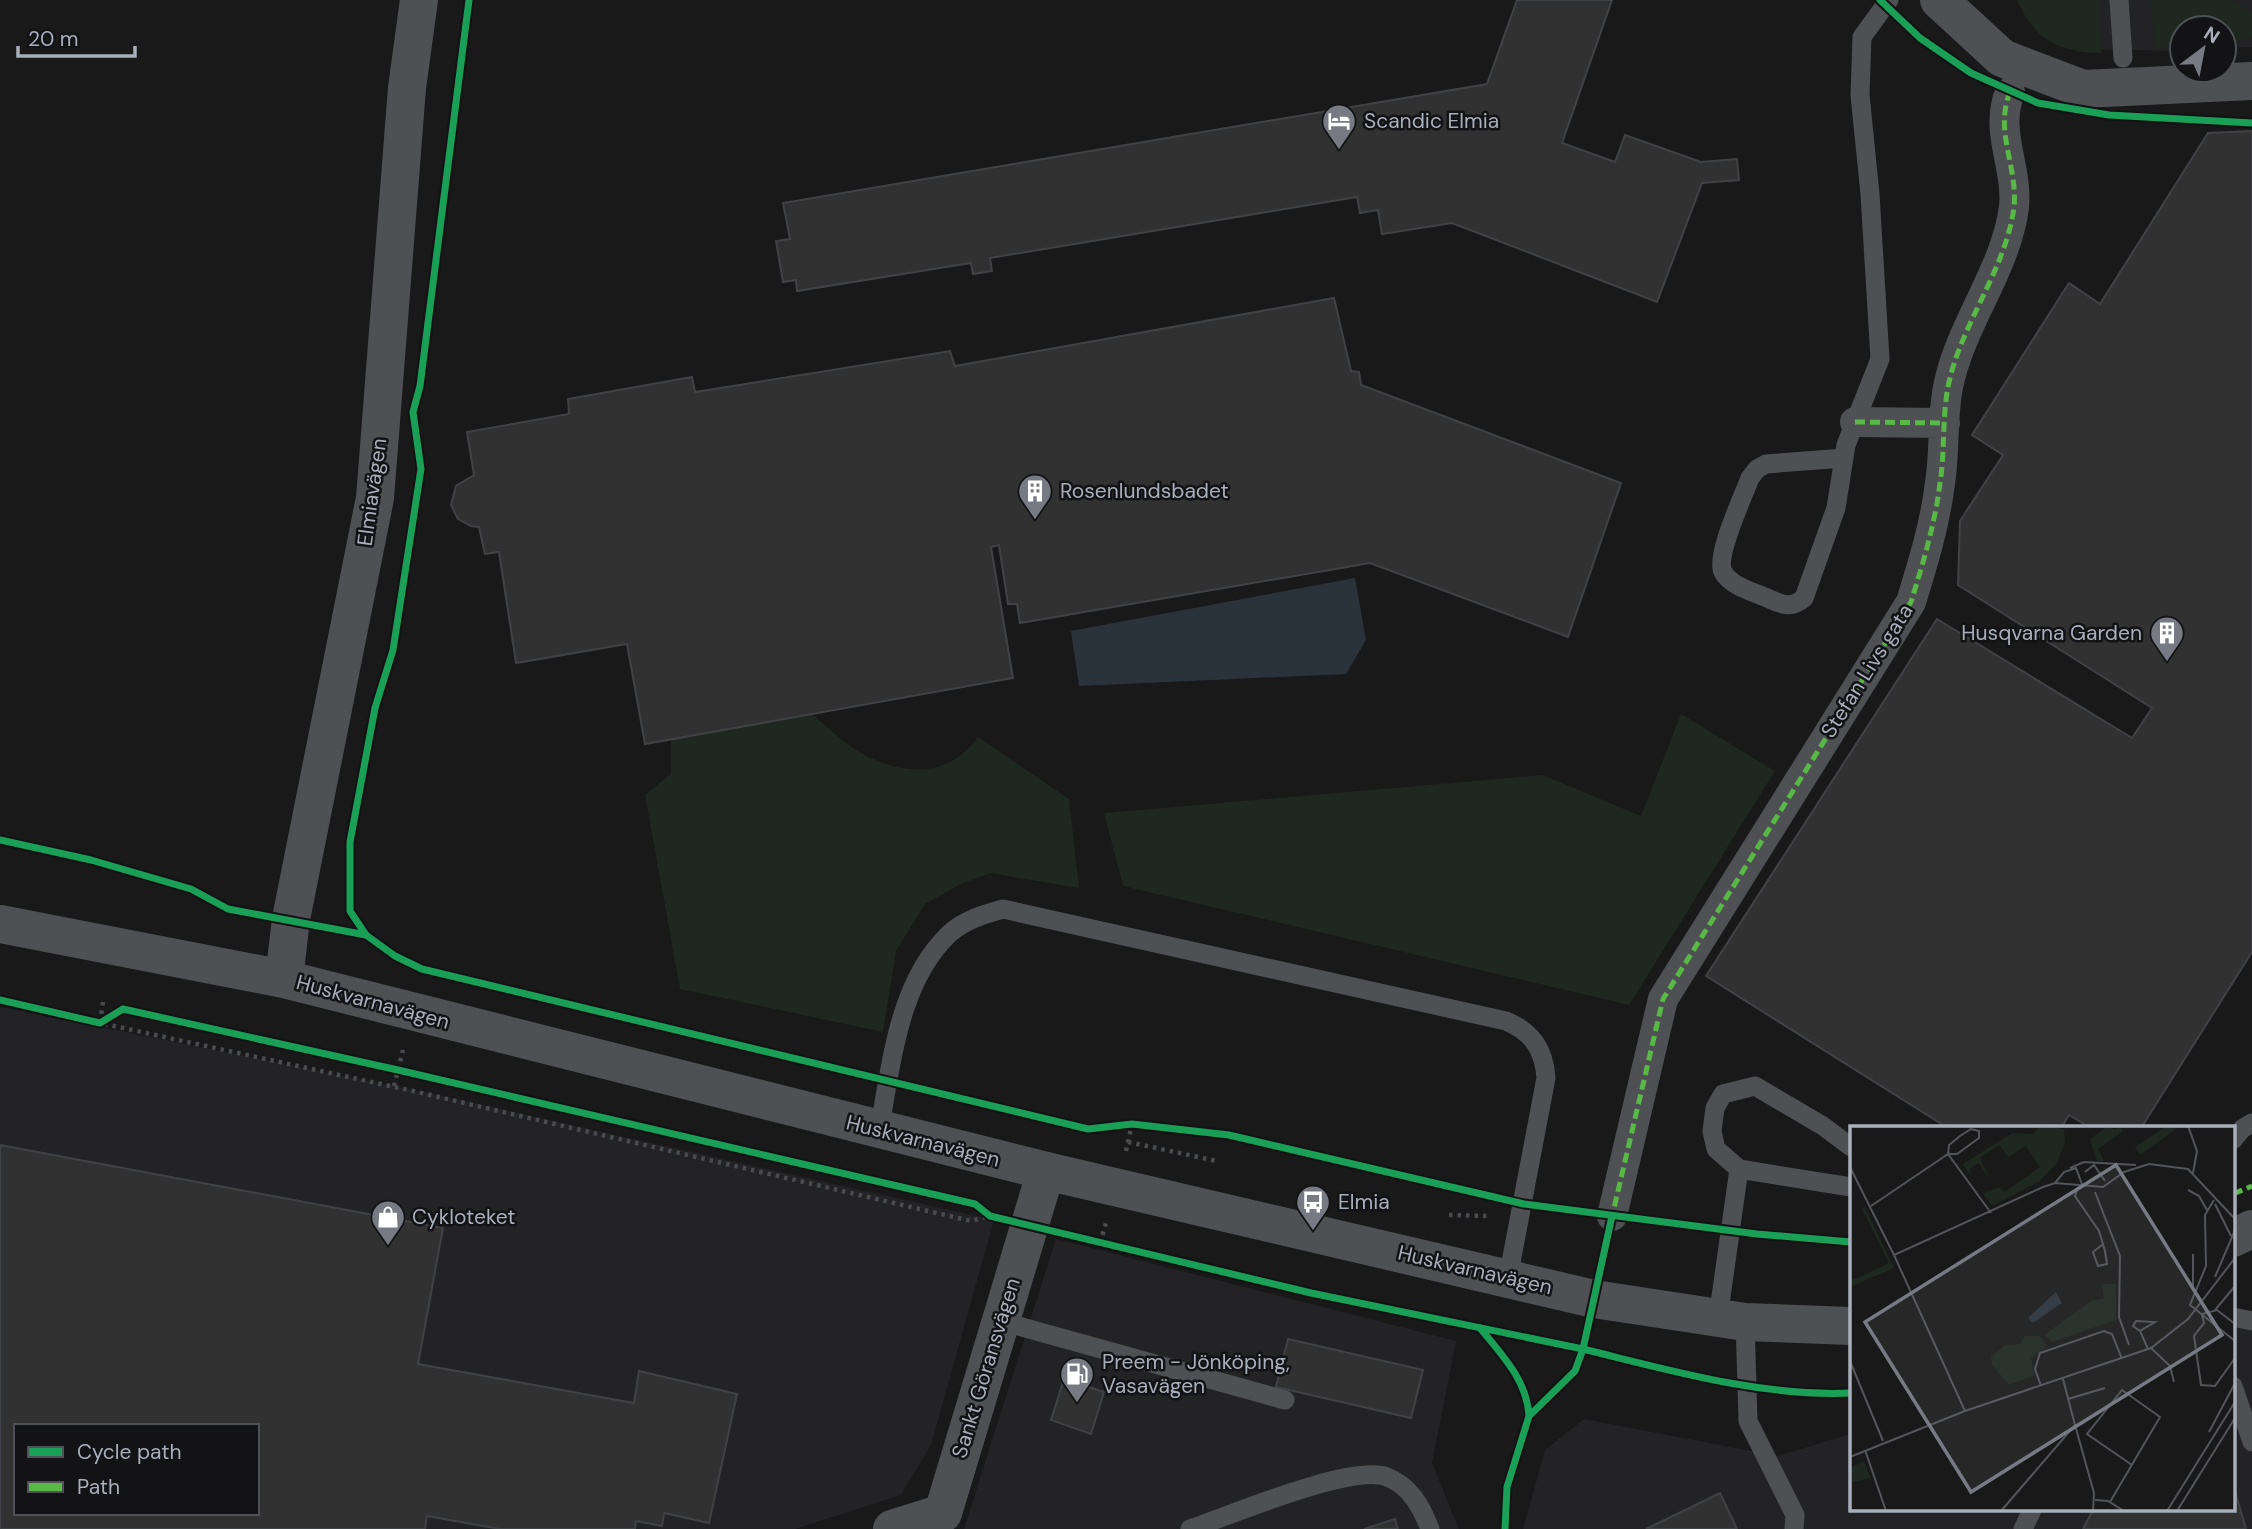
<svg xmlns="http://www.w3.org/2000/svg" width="2252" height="1529" viewBox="0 0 2252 1529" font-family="'DM Sans',sans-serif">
	<rect width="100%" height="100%" fill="#191919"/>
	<path fill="#232325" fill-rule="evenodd" d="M2018,0H2252V47L2224,48V28H2182V51L2074,49L2041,34L2032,25Z
		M0,1007L429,1093L994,1220L931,1445L901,1495L795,1529H0ZM16,1426H257V1513H16Z
		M1056,1239L1456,1341L1432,1463L1459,1529H964Z
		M2252,1313V1529H1523L1545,1450L1584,1419L1777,1456L1851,1434V1510H2233V1318Z"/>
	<path fill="#1e2720" d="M2017,0H2099L2101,53C2059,52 2034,40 2017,0Z
		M2150,0H2232L2252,13V38L2224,41V28H2182V45L2155,48Z
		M812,714C828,727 845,745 863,754C904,776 949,778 978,737L1069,799L1079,888L990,873L961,884L925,904L896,951L883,1032L680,989L645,795L671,774V740Z
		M1681,714L1775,771L1629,1005L1123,886L1104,813L1543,775L1641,816Z"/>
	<path fill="#2a333c" d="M1355,578L1366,640L1346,674L1079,686L1071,631Z"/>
	<path fill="#313131" stroke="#414245" stroke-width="2" fill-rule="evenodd" d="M1517,0H1612L1562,143L1615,162L1625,135L1701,162L1737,159L1739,180L1702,183L1657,302L1452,223L1382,234L1378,210L1360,213L1357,197L990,258L992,271L973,274L971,263L797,291L796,280L783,282L776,241L790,239L783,203L1487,84Z
		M2252,131V952L2141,1128H2091L2069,1115L2061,1128H1948L1706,976L1937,619L2132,738L2152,708L1958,585L1960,521L2003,455L1972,435L2069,283L2100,304L2208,133Z
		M1334,298L1351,371L1359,372L1361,385L1621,483L1568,637L1370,563L1020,623L1017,604H1008L999,545L991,547L1013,678L645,744L627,644L516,663L499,552L485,554L479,527L471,526L458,519L451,505L456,486L474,475L467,432L569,414L568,399L692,377L695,392L950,351L955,366Z
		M0,1145L443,1228L418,1364L634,1403L639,1371L737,1394L709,1523L664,1513L662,1526L636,1521L635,1529H500L427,1516L425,1529H0ZM16,1426H257V1513H16Z
		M1288,1339L1423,1370L1411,1418L1276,1387Z
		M1064,1379L1104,1392L1091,1434L1051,1420Z
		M2233,1484L2246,1529H2083L2093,1510H2233Z
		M1720,1493L1737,1529H1646Z
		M1395,1519L1398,1529H1364Z"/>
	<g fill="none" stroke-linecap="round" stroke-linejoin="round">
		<path stroke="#494b4e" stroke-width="4.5" stroke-dasharray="3.5 5" stroke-linecap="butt" d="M103,1002L100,1023L413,1091L971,1221L990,1216
			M394,1086L403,1050
			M1128,1142L1217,1161
			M1126,1151L1132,1124
			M1449,1215L1489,1216
			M1100,1243L1106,1223"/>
		<path stroke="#4e5053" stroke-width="19" d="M2119,0L2123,58
			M1844,458L1766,464L1757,469L1750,478C1743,497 1715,556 1723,572C1731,586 1751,591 1765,597C1781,604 1790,610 1804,598L1836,508L1846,445L1880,359L1870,194L1860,95L1862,37L1889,0
			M879,1130C892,1063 898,983 949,934C964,920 985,914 1003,909L1506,1021C1532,1032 1544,1049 1546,1078L1508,1278
			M2233,1140L2242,1129L2252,1123
			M1851,1147L1823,1126L1755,1086L1723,1094L1715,1108L1712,1131L1716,1149L1739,1169L1851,1187
			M2233,1317L2252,1321
			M1718,1318L1739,1169
			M1000,1321L1285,1400
			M1745,1322L1748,1421L1795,1515L1794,1529
			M2233,1386L2252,1442
			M1190,1529C1229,1516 1352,1463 1387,1477C1410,1486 1421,1506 1430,1529
			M2023,1529L2032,1510"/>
		<path stroke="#4e5053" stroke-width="30" d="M1855,422L1945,423
			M1612,1216L1663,999L1911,602C1923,563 1935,524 1940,483C1945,452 1942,418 1948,387C1960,325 2006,270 2014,207C2018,167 1994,131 2010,92"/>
		<path stroke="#4e5053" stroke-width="38" d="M1939,0L2002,58L2083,89L2252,81
			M284,979L291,919L375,498L407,88L419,0
			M892,1529L943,1513L1046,1171"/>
		<path stroke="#4e5053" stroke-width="38" d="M0,924L284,979L1046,1171L1594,1299L1745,1322L1851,1326
			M2233,1238L2252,1229"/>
		<path stroke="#58b947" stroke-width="5" stroke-dasharray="10 5" stroke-linecap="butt" d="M1855,422L1945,423
			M2233,1194L2252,1186
			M1611,1221L1663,999L1911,602C1923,563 1935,524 1940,483C1945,452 1942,418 1948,387C1960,325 2006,270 2014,207C2018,167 1994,131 2010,92"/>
		<g stroke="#131315" stroke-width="11">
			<path id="cycleway" d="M469,0L420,386L413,412L421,469L393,650L375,708L350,842V911L366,935L395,956L422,969L1088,1129L1132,1124L1229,1135L1524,1204L1757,1234L1851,1242
				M1880,0L1920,38L1971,73L2038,103L2109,115L2252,123
				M0,840L91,860L191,889L228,909L366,935
				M0,1000L100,1023L123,1009L398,1070L975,1204L990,1216L1311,1293L1583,1349L1612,1216
				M1480,1328C1502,1355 1527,1380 1529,1416
				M1505,1529L1507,1487L1529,1416L1575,1371L1583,1349C1669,1370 1762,1397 1851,1393"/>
		</g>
		<use href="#cycleway" stroke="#1a9f57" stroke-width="7"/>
	</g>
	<defs>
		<g id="hotel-pin" transform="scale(1.75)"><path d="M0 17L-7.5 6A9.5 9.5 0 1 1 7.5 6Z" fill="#777a82" stroke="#131315"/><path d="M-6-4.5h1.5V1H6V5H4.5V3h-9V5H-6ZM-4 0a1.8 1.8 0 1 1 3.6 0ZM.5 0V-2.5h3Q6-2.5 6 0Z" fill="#fff"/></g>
		<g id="building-pin" transform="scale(1.75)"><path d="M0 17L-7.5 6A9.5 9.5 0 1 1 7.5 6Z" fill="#777a82" stroke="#131315"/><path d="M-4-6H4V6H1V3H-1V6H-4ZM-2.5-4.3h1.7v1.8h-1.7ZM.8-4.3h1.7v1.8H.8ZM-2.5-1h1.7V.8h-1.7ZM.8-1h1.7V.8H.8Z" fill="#fff"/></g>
		<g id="bus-pin" transform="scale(1.75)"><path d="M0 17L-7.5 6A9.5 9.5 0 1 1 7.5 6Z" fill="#777a82" stroke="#131315"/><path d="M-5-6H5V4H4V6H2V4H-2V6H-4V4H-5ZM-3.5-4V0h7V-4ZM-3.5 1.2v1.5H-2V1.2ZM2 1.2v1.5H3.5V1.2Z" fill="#fff"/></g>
		<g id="shop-pin" transform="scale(1.75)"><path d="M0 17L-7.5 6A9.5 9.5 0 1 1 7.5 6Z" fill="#777a82" stroke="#131315"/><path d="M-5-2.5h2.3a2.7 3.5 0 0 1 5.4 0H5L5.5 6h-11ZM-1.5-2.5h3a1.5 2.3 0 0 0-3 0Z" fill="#fff"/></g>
		<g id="fuel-pin" transform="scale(1.75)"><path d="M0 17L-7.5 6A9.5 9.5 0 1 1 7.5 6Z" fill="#777a82" stroke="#131315"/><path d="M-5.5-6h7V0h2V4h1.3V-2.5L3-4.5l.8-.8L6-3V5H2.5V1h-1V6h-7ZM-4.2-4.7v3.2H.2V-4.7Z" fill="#fff"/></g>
	</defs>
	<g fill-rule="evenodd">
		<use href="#hotel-pin" x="1339" y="121"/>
		<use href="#building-pin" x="1035" y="491"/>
		<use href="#building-pin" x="2167" y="633"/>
		<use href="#bus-pin" x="1313" y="1202"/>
		<use href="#shop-pin" x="388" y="1217"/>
		<use href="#fuel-pin" x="1077" y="1374"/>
	</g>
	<g text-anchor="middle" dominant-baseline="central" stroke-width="5" stroke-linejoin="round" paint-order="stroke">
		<g font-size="21" fill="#a9aebb" stroke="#131315" text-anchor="start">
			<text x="1364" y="121">Scandic Elmia</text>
			<text x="1060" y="491">Rosenlundsbadet</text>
			<text x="2142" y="633" text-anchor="end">Husqvarna Garden</text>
			<text x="1338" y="1202">Elmia</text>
			<text x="412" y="1217">Cykloteket</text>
			<text x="1102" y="1362">Preem - Jönköping,<tspan x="1102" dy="24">Vasavägen</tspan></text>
		</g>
		<g font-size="21" fill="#a9aebb" stroke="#131315">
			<text transform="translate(372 492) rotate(-82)">Elmiavägen</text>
			<text transform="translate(1867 671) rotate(-58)">Stefan Livs gata</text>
			<text transform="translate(373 1002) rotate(15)">Huskvarnavägen</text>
			<text transform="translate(923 1141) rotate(14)">Huskvarnavägen</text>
			<text transform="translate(1475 1270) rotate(13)">Huskvarnavägen</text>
			<text transform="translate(986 1368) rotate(-73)">Sankt Göransvägen</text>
		</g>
	</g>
	<g transform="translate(1850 1126)">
		<rect width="385" height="385" fill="#191919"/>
		<path d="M189,0L214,3L215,18L206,38L190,55L142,80L133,67L150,61L154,66L190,41L176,20L158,31L149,19L130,32L141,55L129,37L120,43L121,50L113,38L154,12L163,7L184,8ZM258,0L265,4L270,0L273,5L248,23L254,35H247L240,13ZM316,0H330L290,29L285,21ZM15,81L44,142L0,161V149L3,154L39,137L12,83ZM252,158H266V194L202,216L194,209L241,175L254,172ZM175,210H190L197,220L181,232L185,249L159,259L142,239L141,231L155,219L170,218ZM14,335L21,352L0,357V342Z" fill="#1e2720"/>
		<path d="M206,166L212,177L183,197L178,192Z" fill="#2a333c"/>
		<path fill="none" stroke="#53555a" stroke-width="2" d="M338,0L347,25L343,47M98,28L141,87M0,41L44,129M220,42L234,36L286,39M235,46L244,39L255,55M205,57L214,46L226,42L233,61M228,61L225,70L249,105L255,125L257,138L248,140L243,126L252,119M338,64L349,70L357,84M245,66L270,130L269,191L279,219M364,74L355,89L356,140L340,179L385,215M365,78L381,110M21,80L98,28H107L129,12V5L121,3L110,10L99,19L98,28M343,128V165M365,151L385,104M365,184L385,160M352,188L367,184L385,198M352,189L354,197L344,210L351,259L365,260L385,232M290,205L283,200L286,195L305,196L290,205L298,223M301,222L320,240L324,256M0,235L33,315M191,260L185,243L190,227L254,205L262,208L272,233M218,273L255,262M115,285L44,129L193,61L205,57L253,61L274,46L299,38L338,43L385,93M225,299L244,367L243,385M359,306L385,257M15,324L36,385M0,331L115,285L301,222L338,193L385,132M245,374L258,375L274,385M260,376L310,291L272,264L237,308L282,339M151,385L225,299L213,253M317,385L385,276M327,385L385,292"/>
		<path fill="#777a82" fill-opacity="0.15" stroke="#777a82" stroke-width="3.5" d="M266,39L372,209L121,366L15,196Z"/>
		<rect width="385" height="385" fill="none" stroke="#a9aebb" stroke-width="3.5"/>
	</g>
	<rect x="14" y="1424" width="245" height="91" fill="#131315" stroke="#4f5157" stroke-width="2"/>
	<rect x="28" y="1447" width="35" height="10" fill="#1a9f57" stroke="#4f5157" stroke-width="2"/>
	<text x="77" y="1459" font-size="21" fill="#a9aebb">Cycle path</text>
	<rect x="28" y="1482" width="35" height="10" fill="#58b947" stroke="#4f5157" stroke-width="2"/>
	<text x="77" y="1494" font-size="21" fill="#a9aebb">Path</text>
	<g transform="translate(2203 49) rotate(32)"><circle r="33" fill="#131315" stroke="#4f5157" stroke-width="2"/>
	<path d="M0-5L12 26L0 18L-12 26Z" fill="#777a82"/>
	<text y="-10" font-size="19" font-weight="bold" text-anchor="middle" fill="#a9aebb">N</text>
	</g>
	<path d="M18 46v10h117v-10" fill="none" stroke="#a9aebb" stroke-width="3.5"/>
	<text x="28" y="46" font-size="21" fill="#a9aebb" stroke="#131315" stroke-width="5" paint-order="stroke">20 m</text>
</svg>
